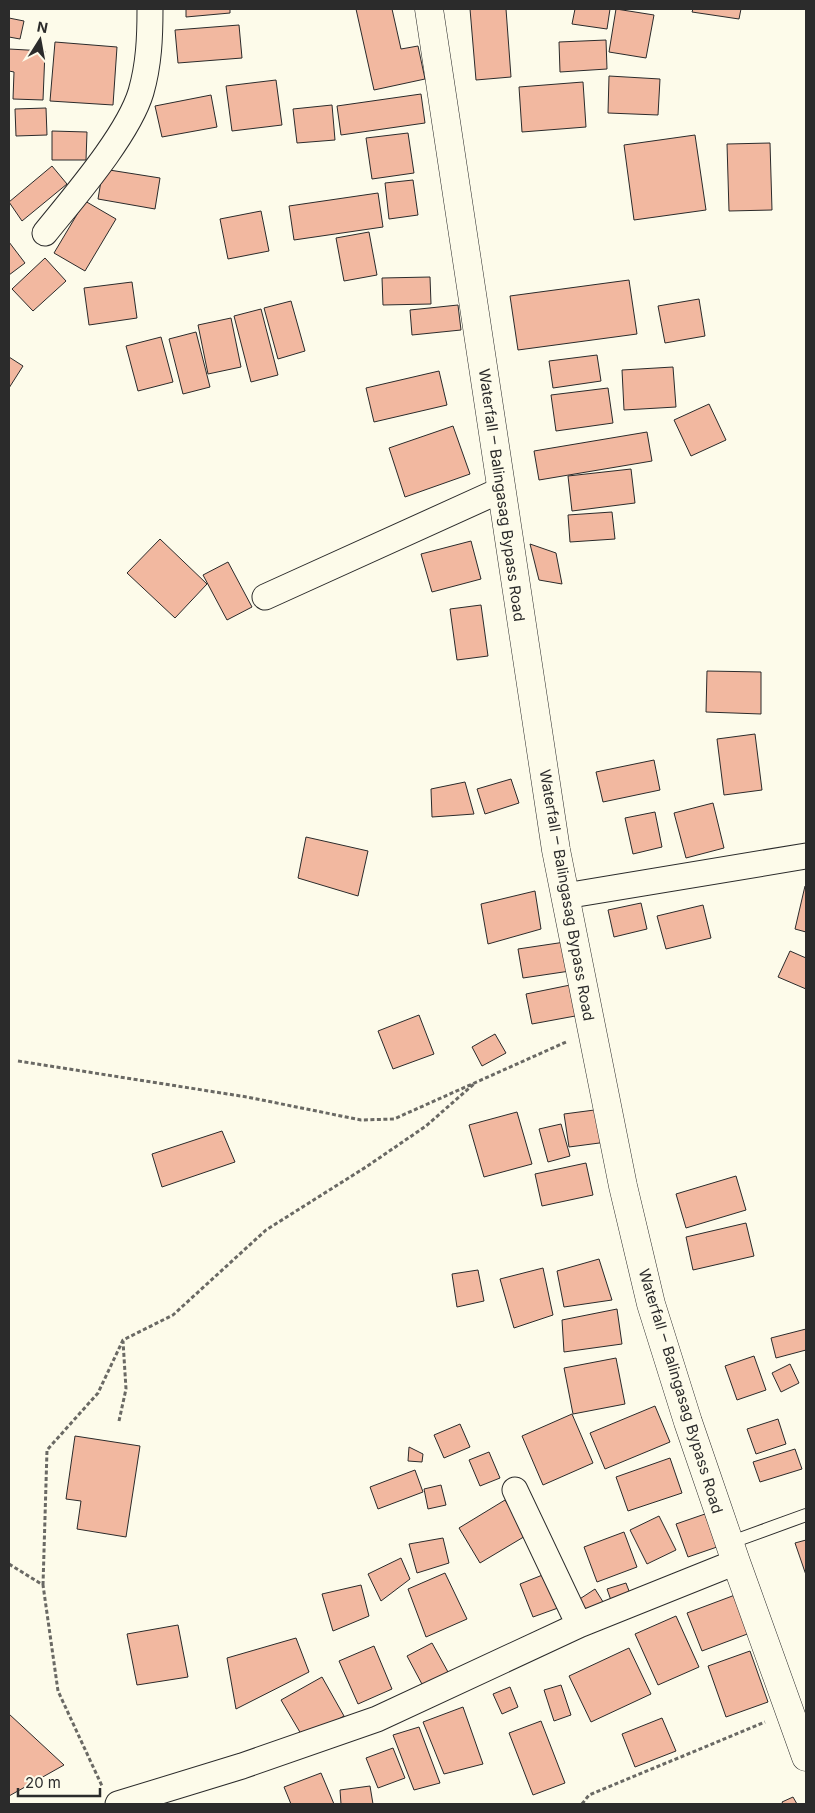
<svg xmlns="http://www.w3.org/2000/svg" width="815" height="1813" viewBox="0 0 815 1813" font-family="Inter,sans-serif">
	<rect width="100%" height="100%" fill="#fdfbea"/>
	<path fill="#f2b8a0" stroke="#2b2b2b" d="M186,9H230V13L186,17Z
		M356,9H392L401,49L418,46L425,79L374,90Z
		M470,9H506L511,77L476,80Z
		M575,9H610L607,29L572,24Z
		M616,9L654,15L646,58L609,52Z
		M693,9H741L739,19L692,12Z
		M9,18L24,21L20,39L9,37Z
		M239,25L242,58L178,63L175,30Z
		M606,40L607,69L560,72L559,42Z
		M55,42L117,47L113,105L50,101Z
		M9,49L45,51L43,100L13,99L14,72L9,71Z
		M609,76L660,79L658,115L608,113Z
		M276,80L282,125L232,131L226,86Z
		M583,82L586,127L522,132L519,87Z
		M421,94L425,123L341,135L337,106Z
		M211,95L217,127L162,137L155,106Z
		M332,105L335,140L297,143L293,109Z
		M46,108L47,135L16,136L15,109Z
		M52,131L87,132L86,160H52Z
		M408,133L414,173L372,179L366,138Z
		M695,135L706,210L634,220L624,145Z
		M770,143L772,210L729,211L727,144Z
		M52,166L67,184L22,221L9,202Z
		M103,169L160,178L155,209L98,199Z
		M413,180L418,215L389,219L385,183Z
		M378,193L383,227L294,240L289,206Z
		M85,201L116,219L85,271L54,253Z
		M261,211L269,251L228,259L220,219Z
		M369,232L377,275L344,281L336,238Z
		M9,242L25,263L9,275Z
		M45,258L66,281L33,311L12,289Z
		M430,277L431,304L383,305L382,278Z
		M629,280L637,334L518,350L510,296Z
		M132,282L137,318L89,325L84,288Z
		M699,299L705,336L665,343L658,306Z
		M291,301L305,351L278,359L264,308Z
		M458,305L461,330L412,335L410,310Z
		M261,309L278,375L251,382L234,316Z
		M231,318L241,367L208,374L198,325Z
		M196,332L210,387L183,394L169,339Z
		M161,337L173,382L138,391L126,346Z
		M597,355L601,381L553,388L549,361Z
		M9,357L23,366L9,388Z
		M673,367L676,407L624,410L622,370Z
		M439,371L447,405L374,422L366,388Z
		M608,388L613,423L556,431L551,395Z
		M709,404L726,440L691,456L674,420Z
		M453,426L470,474L405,497L389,448Z
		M647,432L652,461L539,480L534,451Z
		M631,469L635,503L572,511L568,476Z
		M612,512L615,539L570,542L568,515Z
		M160,539L207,584L175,618L127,573Z
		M471,541L481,579L432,592L421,554Z
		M530,544L556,553L562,584L539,580Z
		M228,562L252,607L227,620L203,575Z
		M481,605L488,656L457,660L450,609Z
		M707,671L761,672V714L706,712Z
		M755,734L762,790L724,795L717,739Z
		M654,760L660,790L603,802L596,772Z
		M511,779L519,803L485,814L477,789Z
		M465,782L474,814L432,817L431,789Z
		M713,803L724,848L686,858L674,813Z
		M655,812L662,847L633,854L625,818Z
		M306,837L368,851L358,896L298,878Z
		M805,886H806V932L795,929Z
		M535,891L541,929L488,944L481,904Z
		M641,903L647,929L614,937L608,910Z
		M703,905L711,938L666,949L657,916Z
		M565,942L570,971L523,978L518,949Z
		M790,951L806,958V989L778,977Z
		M580,983L586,1014L532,1024L526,994Z
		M419,1015L434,1054L393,1069L378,1031Z
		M495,1034L506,1053L482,1066L472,1047Z
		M602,1109L607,1142L569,1147L564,1114Z
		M517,1112L532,1164L484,1177L469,1125Z
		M561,1124L570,1156L548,1162L539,1129Z
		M222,1131L235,1162L162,1187L152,1154Z
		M586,1163L593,1195L542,1206L535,1174Z
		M736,1176L746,1210L686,1228L676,1194Z
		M746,1223L754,1256L693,1270L686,1237Z
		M599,1259L612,1300L564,1307L557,1271Z
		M543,1268L553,1315L514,1328L500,1279Z
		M478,1270L484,1301L457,1307L452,1274Z
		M617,1309L622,1344L564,1352L562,1320Z
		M806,1329V1350L776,1358L771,1338Z
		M754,1356L766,1390L737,1400L725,1366Z
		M616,1358L625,1404L573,1414L564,1368Z
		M790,1364L799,1383L781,1392L772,1373Z
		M655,1406L670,1442L605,1469L590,1433Z
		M572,1414L593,1463L543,1485L522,1436Z
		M778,1419L786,1444L756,1454L747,1429Z
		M460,1424L470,1447L444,1458L434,1435Z
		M75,1436L140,1446L126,1537L77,1529L81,1501L66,1499Z
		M409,1447L423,1454L422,1462L408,1461Z
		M795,1449L802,1469L760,1482L753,1462Z
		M489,1452L500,1478L480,1486L469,1460Z
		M670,1458L682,1493L628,1511L616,1477Z
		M415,1470L423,1492L378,1509L370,1487Z
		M441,1485L446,1505L428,1509L424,1489Z
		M505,1500L527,1535L480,1563L459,1528Z
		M705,1514L717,1547L688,1557L676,1524Z
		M659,1516L676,1550L647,1564L630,1530Z
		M624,1532L637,1567L597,1582L584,1547Z
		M443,1538L449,1563L417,1573L409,1544Z
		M806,1540V1575L795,1543Z
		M401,1558L410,1579L381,1601L368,1574Z
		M445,1573L467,1619L426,1637L408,1589Z
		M545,1574L558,1608L533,1617L520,1584Z
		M626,1583L632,1599L613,1606L607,1589Z
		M361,1585L369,1616L333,1631L322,1594Z
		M595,1589L605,1605L583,1620L572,1604Z
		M735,1595L750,1633L702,1651L687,1613Z
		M676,1616L699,1667L658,1685L635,1634Z
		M178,1625L188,1677L137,1685L127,1634Z
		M296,1638L309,1672L236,1709L227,1658Z
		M432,1643L448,1672L423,1686L407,1656Z
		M374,1646L392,1689L358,1704L339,1661Z
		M629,1648L651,1694L591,1722L569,1676Z
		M750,1651L768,1702L726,1717L708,1666Z
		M322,1677L344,1716L304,1739L281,1700Z
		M561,1685L571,1715L554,1721L544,1690Z
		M510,1687L518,1707L502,1714L493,1694Z
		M463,1707L483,1764L444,1774L423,1722Z
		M9,1714L64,1765L9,1796Z
		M662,1718L676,1751L635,1767L622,1734Z
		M541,1721L565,1783L533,1795L509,1733Z
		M419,1727L440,1783L414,1790L393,1735Z
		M393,1748L405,1778L378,1788L366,1758Z
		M321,1773L334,1804H291L284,1787Z
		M370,1786L373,1804H341L340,1790Z
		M793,1797L797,1804H783L782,1802Z"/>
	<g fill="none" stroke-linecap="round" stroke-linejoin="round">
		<g stroke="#2b2b2b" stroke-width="14">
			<path id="lane" d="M729,1543L806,1515"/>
		</g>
		<g stroke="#2b2b2b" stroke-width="27">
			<path id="street" d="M45,233C74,197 128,135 141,92C149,64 150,37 150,9
				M265,597L501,490
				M565,896L806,856
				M515,1490L579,1625
				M118,1804L242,1766L377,1719L579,1625L736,1562"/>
		</g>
		<g stroke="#2b2b2b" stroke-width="29">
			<path id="secondary" d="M429,9L556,850L623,1186L651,1304L688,1422L736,1562L806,1757"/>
		</g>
		<path stroke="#6a6964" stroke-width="3" stroke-dasharray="4 2.5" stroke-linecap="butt" d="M18,1061L247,1097L361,1120L394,1119L566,1042
			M119,1421L126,1389L123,1341
			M9,1564L43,1585L58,1691L102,1786
			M43,1585L47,1450L98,1393L123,1340L173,1315L266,1230L366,1167L426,1126L475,1083
			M582,1804L589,1795L765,1722"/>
		<use href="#lane" stroke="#fdfbea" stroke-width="12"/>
		<use href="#street" stroke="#fdfbea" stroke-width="25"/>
		<use href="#secondary" stroke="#fdfbea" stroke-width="28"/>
	</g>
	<g text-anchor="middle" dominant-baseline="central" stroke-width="4" stroke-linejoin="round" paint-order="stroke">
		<g font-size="15" fill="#2b2b2b" stroke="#fdfbea">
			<text transform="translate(502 495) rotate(82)">Waterfall ‒ Balingasag Bypass Road</text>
			<text transform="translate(567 895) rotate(80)">Waterfall ‒ Balingasag Bypass Road</text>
			<text transform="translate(681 1391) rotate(73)">Waterfall ‒ Balingasag Bypass Road</text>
		</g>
	</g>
	<rect width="815" height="1813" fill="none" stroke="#2b2b2b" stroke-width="20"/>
	<g transform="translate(40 40) rotate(11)" stroke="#fdfbea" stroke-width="4" paint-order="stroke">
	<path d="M0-4L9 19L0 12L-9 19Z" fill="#2b2b2b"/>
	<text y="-8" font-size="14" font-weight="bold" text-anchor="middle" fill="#2b2b2b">N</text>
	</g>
	<path d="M18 1788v8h82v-8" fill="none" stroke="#2b2b2b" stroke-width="2.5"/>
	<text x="25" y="1788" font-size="15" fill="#2b2b2b" stroke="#fdfbea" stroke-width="4" paint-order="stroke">20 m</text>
</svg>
